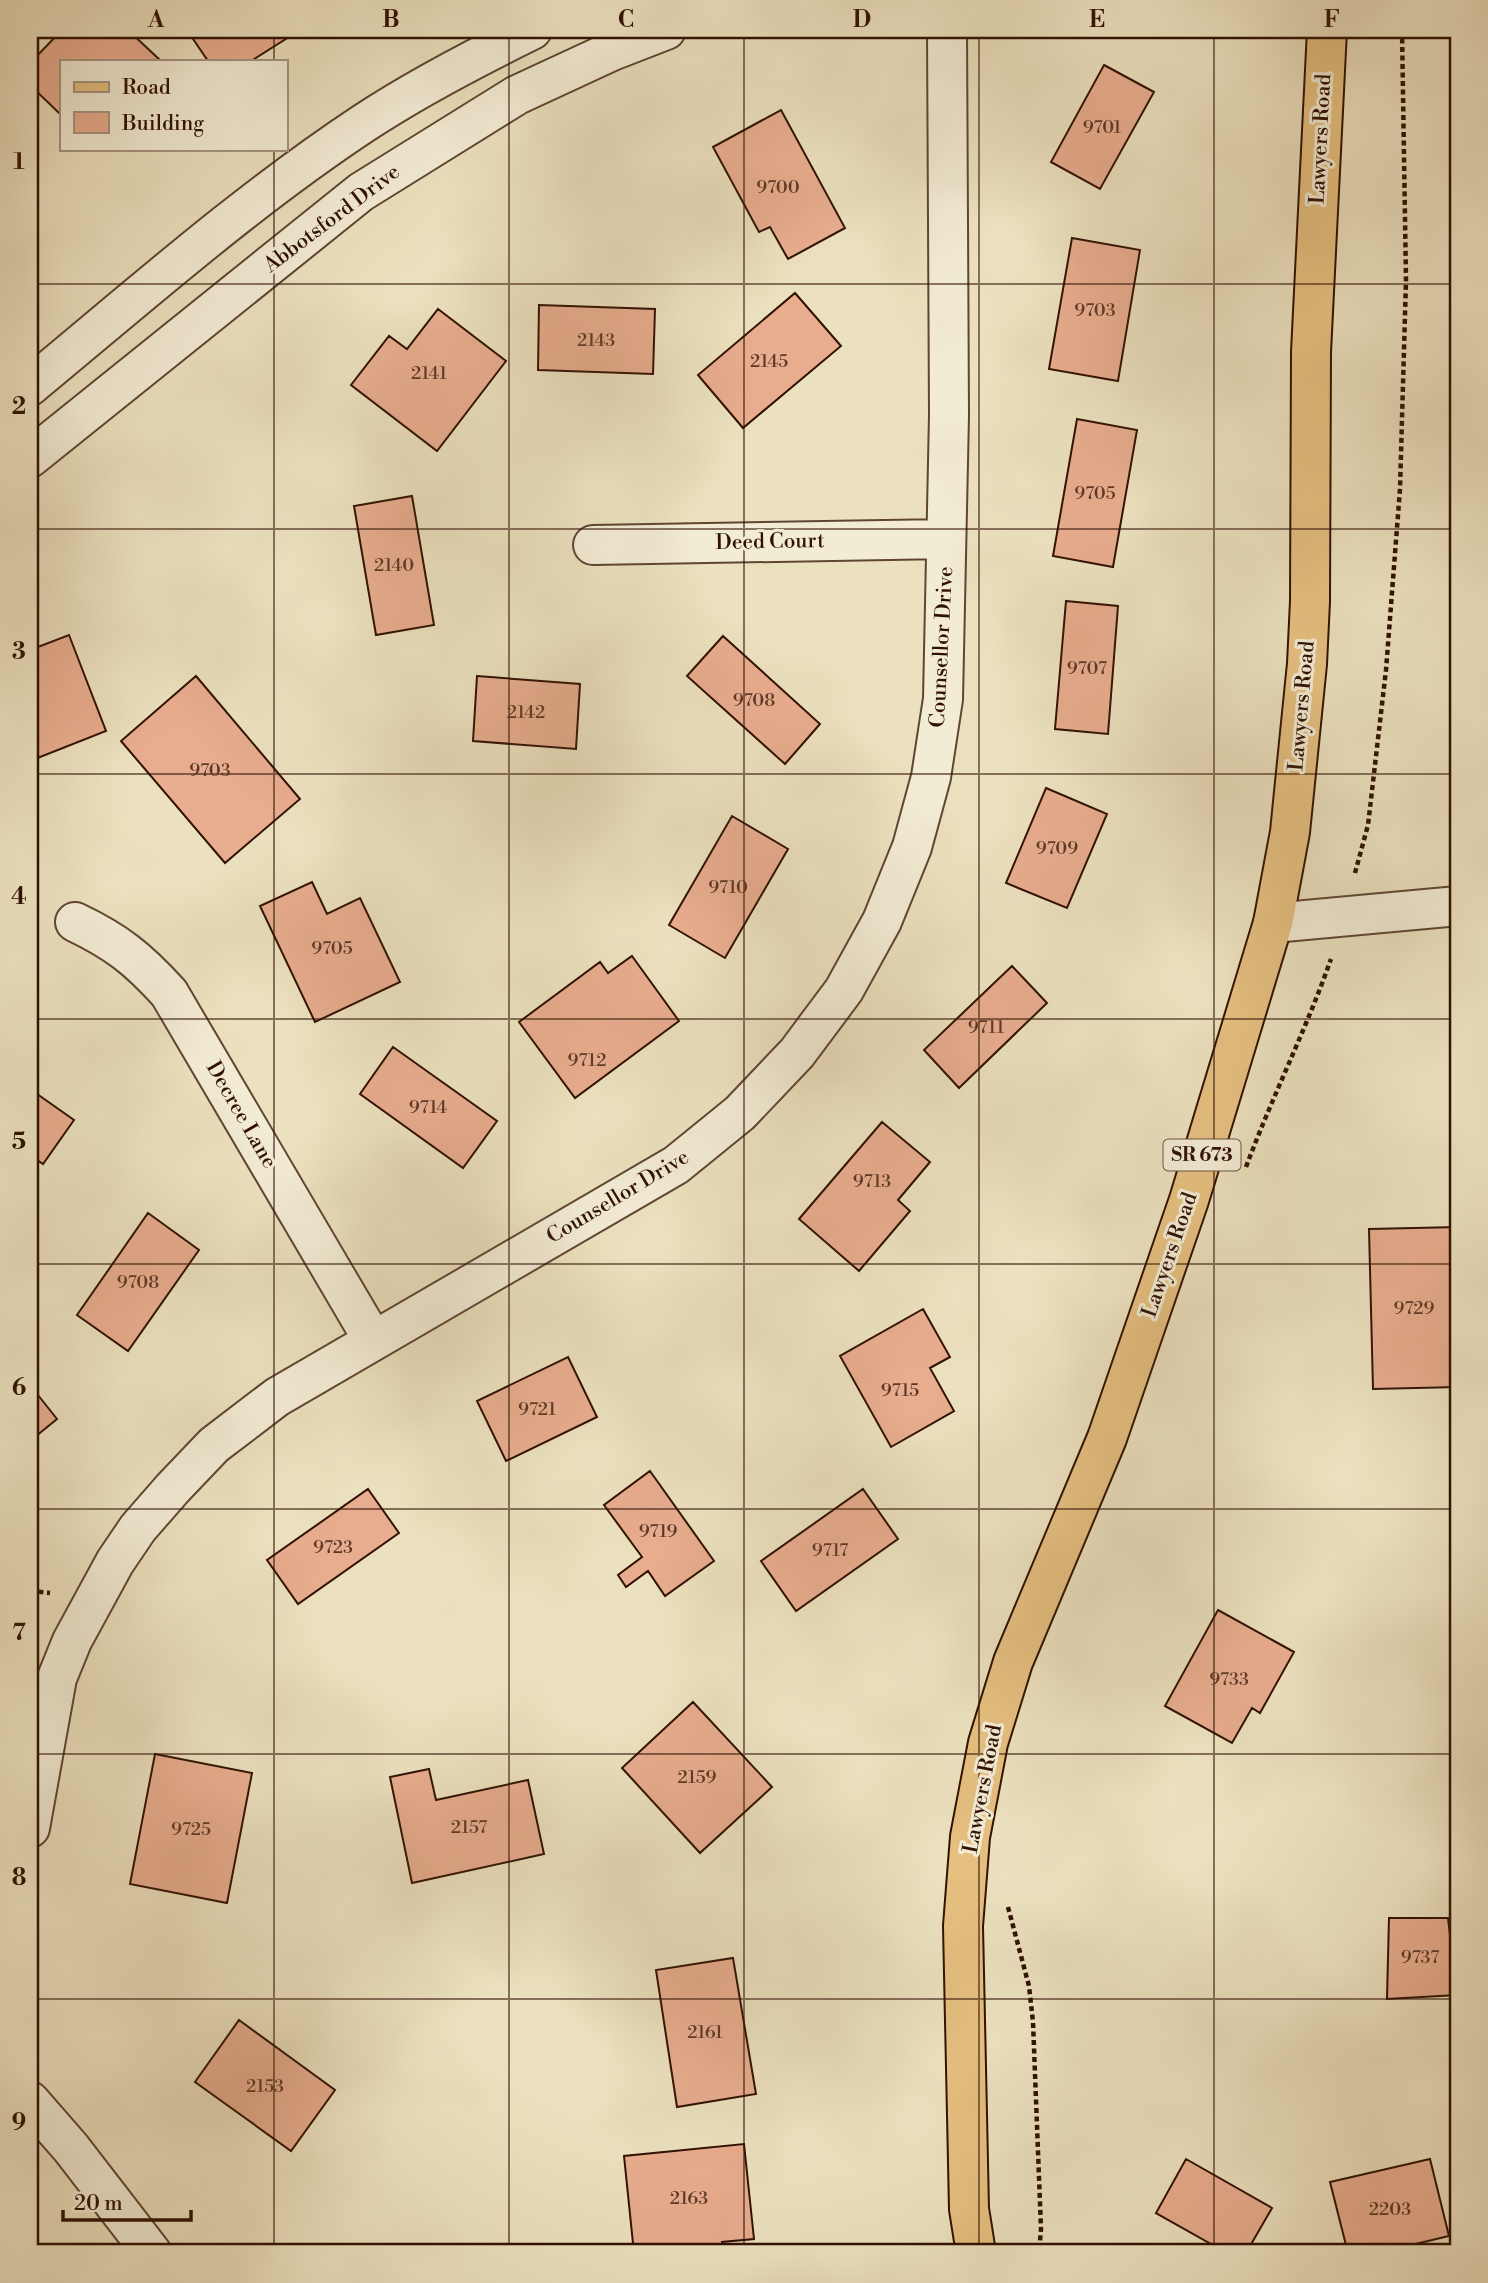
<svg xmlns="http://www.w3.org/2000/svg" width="1488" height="2283" viewBox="0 0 1488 2283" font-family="'Libre Bodoni',serif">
	<rect width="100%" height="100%" fill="#ece1bf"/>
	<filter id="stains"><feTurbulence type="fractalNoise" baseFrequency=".00286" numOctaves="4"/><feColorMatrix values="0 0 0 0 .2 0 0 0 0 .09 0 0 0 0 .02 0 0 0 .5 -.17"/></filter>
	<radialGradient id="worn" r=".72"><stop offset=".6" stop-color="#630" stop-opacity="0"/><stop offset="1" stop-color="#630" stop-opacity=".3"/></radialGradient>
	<path fill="#e8ad8f" stroke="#301103" stroke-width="2" d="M62,30H128L161,61H61V115L30,85V63Z
		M187,30H300L251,61H208Z
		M1104,65L1154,92L1100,189L1051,162Z
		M781,110L845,228L788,259L770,227L759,232L713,147Z
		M1072,238L1140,250L1118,381L1049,369Z
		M795,293L841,346L743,428L698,375Z
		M539,305L655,309L653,374L538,370Z
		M438,309L506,361L437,451L351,385L389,336L407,349Z
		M1077,419L1137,430L1113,567L1053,556Z
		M412,496L434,625L376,635L354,506Z
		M1066,601L1118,606L1108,734L1055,729Z
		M69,635L106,731L30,761V650Z
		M723,636L820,724L785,764L687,676Z
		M196,676L300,799L225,863L121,741Z
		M477,676L580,684L576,749L473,741Z
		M1046,788L1107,814L1067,908L1006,883Z
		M732,816L788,849L725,958L669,925Z
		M312,882L327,914L360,898L400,982L315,1022L260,906Z
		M632,956L679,1021L575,1098L519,1022L600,962L608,973Z
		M1012,966L1047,1003L959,1088L924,1050Z
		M393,1047L497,1121L463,1168L360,1094Z
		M30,1089L74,1120L43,1164L30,1155Z
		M882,1122L930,1162L898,1200L910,1211L859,1271L799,1219Z
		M148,1213L199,1250L128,1351L77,1315Z
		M1458,1227V1387L1373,1389L1369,1229Z
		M923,1309L950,1357L930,1368L954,1411L891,1447L840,1356Z
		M568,1357L597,1417L506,1461L477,1401Z
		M30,1385L57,1419L30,1441Z
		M650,1471L714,1561L665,1596L648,1571L626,1587L618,1575L642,1557L604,1505Z
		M368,1489L399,1533L298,1604L267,1560Z
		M863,1489L898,1539L796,1611L761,1561Z
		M1218,1610L1294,1652L1260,1713L1252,1708L1232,1743L1165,1706Z
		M693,1702L772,1787L700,1853L622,1768Z
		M155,1754L252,1773L227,1903L130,1884Z
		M429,1769L436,1800L528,1780L544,1854L412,1883L390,1777Z
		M1389,1918H1448L1457,1995L1387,1999Z
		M733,1958L756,2094L677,2107L656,1970Z
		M239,2020L335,2090L291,2151L195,2082Z
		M744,2144L754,2239L722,2242L723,2253H634L624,2156Z
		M1186,2159L1272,2208L1246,2253H1227L1156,2213Z
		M1430,2159L1449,2236L1378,2253H1348L1330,2182Z"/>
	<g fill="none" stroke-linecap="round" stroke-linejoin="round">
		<g stroke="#5f4532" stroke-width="42">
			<path id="minor" d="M30,386C139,296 246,201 364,123C417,88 475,58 532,30
				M30,458L361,192L517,95L612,51L666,30
				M593,545L946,539
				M75,922C117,942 138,959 169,993L373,1340
				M1273,923L1458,906
				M30,1828L57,1678L72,1641L115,1562L138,1528L173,1488L214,1445L277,1397L676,1165L740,1113L797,1053L844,990L882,921L912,847L931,777L943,699L949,415L947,30
				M30,2101L71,2148L152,2253"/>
		</g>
		<g stroke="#301103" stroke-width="42">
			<path id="major" d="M976,2253L969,2209L963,1926L970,1837L988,1743L1013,1662L1107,1438L1189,1200L1273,923L1290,832L1307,664L1310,601L1311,352L1327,30"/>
		</g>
		<path stroke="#301103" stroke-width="4.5" stroke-dasharray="5 3.5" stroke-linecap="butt" d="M1355,873L1368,825L1386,670L1400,489L1406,280L1402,30
			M1246,1167C1272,1097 1306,1030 1331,959
			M30,1591L50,1593
			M1008,1907L1029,1986L1033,2022L1041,2229L1039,2253"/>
		<use href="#minor" stroke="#f3ecd5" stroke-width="38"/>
		<use href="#major" stroke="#e6c080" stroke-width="38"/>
	</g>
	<path fill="none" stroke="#301103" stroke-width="2" stroke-opacity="0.55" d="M274,30V61M509,30V2253M744,30V2253M979,30V2253M1214,30V2253M274,149V2253M30,284H1458M30,529H1458M30,774H1458M30,1019H1458M30,1264H1458M30,1509H1458M30,1754H1458M30,1999H1458"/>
	<g text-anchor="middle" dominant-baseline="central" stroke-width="6" stroke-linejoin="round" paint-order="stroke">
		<g font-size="18" fill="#5e3826">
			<text x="1102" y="127">9701</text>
			<text x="778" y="187">9700</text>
			<text x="1095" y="310">9703</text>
			<text x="596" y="340">2143</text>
			<text x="769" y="361">2145</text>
			<text x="429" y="373">2141</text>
			<text x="1095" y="493">9705</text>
			<text x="394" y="565">2140</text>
			<text x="1087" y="668">9707</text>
			<text x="754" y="700">9708</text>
			<text x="526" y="712">2142</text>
			<text x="210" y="770">9703</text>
			<text x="1057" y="848">9709</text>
			<text x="728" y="887">9710</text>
			<text x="332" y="948">9705</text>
			<text x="986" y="1027">9711</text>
			<text x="587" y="1060">9712</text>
			<text x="428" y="1107">9714</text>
			<text x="872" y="1181">9713</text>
			<text x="138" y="1282">9708</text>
			<text x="1414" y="1308">9729</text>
			<text x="900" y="1390">9715</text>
			<text x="537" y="1409">9721</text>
			<text x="658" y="1531">9719</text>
			<text x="333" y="1547">9723</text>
			<text x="830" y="1550">9717</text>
			<text x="1229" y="1679">9733</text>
			<text x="697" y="1777">2159</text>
			<text x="469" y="1827">2157</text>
			<text x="191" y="1829">9725</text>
			<text x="1420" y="1957">9737</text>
			<text x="705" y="2032">2161</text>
			<text x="265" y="2086">2153</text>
			<text x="689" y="2198">2163</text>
			<text x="1390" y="2209">2203</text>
		</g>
		<rect fill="#f3ecd5" stroke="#6a5342" stroke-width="2" x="1163.5" y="1139.5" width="77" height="31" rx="5"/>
		<g font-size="19" font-weight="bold" fill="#301103">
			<text x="1202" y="1155">SR 673</text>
		</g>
		<g font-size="21" fill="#301103" stroke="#f3ecd5">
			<text transform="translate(1321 139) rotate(-87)">Lawyers Road</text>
			<text transform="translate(332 219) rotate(-37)">Abbotsford Drive</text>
			<text transform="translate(770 542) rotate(-1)">Deed Court</text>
			<text transform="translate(942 647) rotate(-87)">Counsellor Drive</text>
			<text transform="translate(1302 706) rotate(-85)">Lawyers Road</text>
			<text transform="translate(241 1115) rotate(60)">Decree Lane</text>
			<text transform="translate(618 1197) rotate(-31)">Counsellor Drive</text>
			<text transform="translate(1170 1255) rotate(-71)">Lawyers Road</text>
			<text transform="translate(983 1789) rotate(-79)">Lawyers Road</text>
		</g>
	</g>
	<rect width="1488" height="2283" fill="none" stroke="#ece1bf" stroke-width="77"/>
	<rect x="60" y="60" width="228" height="91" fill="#f3ecd5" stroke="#a59481" stroke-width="2"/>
	<rect x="74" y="82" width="35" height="10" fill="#e6c080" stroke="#a59481" stroke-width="2"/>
	<text x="122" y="94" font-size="21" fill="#301103">Road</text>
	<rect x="74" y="112" width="35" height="21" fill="#e8ad8f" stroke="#a59481" stroke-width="2"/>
	<text x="122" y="130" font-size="21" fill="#301103">Building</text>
	<path d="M63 2210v10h128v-10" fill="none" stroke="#301103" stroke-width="3.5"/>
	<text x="74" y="2210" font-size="21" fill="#301103" stroke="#f3ecd5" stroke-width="5" paint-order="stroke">20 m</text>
	<rect x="38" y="38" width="1412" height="2206" fill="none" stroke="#301103" stroke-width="2.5"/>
	<g font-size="23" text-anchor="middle" font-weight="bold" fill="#301103">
		<text x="156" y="27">A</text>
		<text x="391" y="27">B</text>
		<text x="626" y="27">C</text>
		<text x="862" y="27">D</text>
		<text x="1097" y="27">E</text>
		<text x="1332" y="27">F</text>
		<text x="19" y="169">1</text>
		<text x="19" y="414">2</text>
		<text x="19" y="659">3</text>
		<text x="19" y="904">4</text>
		<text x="19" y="1149">5</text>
		<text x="19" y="1395">6</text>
		<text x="19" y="1640">7</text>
		<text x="19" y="1885">8</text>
		<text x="19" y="2130">9</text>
	</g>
	<rect width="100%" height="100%" filter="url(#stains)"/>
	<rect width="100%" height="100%" fill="url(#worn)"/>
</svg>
